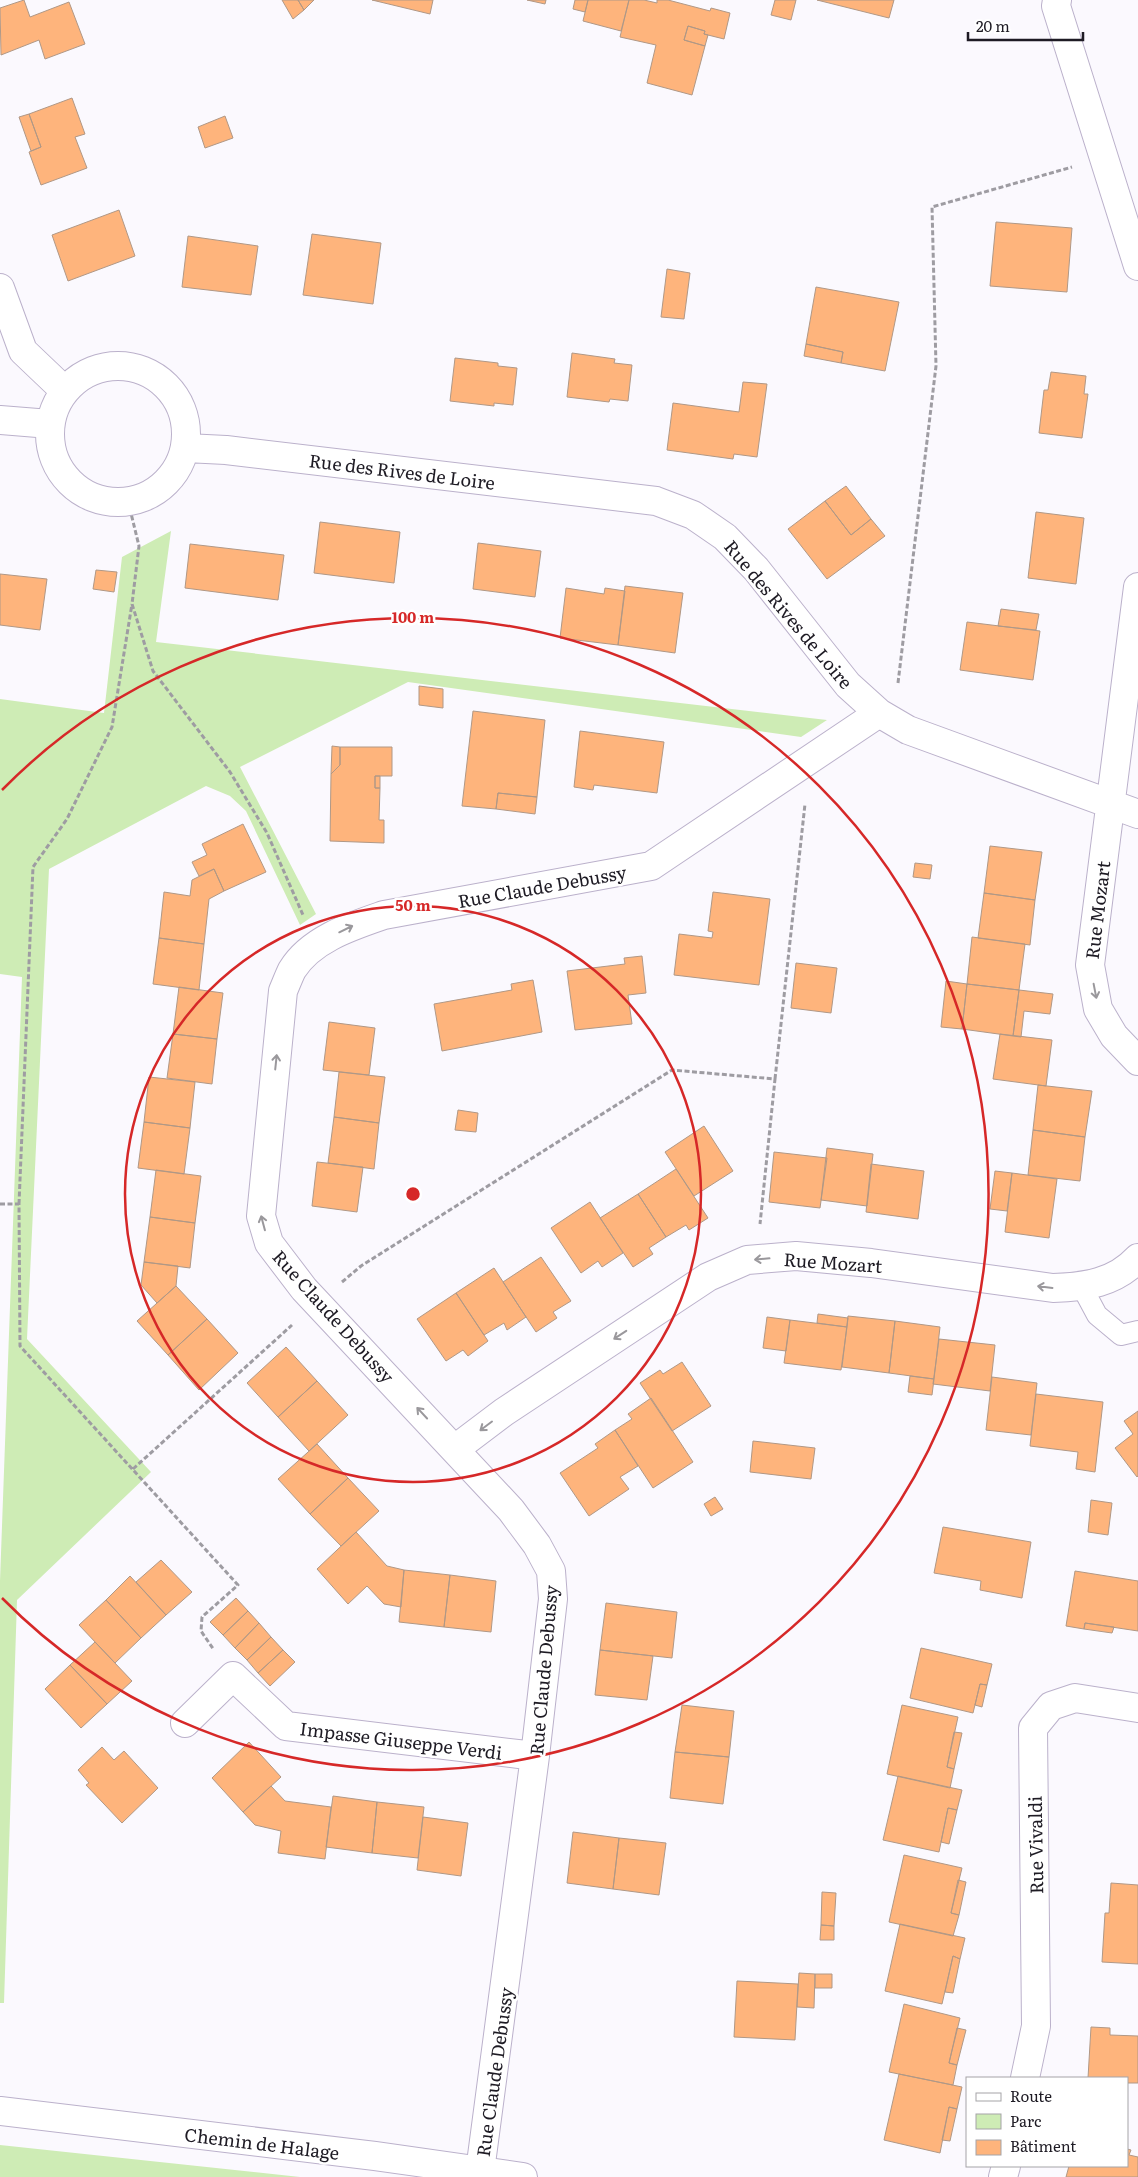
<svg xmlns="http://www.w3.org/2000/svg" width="1138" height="2177" viewBox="0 0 1138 2177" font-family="Literata,serif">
	<rect width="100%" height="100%" fill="#fbf9fe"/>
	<path fill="#ceecb5" d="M171,531L156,642L827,720L801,737L408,682L240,767L316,914L300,925L246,811L230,796L206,786L49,869L27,1339L151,1472L17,1600L4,2003H0V1581L22,977L0,974V699L104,713L122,557Z
		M0,2145L300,2177H0Z"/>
	<path fill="#feb47c" stroke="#b09886" d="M24,0L30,17L69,2L85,44L45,59L39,40L1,55L0,8Z
		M282,0H298L304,10L293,19Z
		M298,0H314L304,10Z
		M372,0H433L430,14Z
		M527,0H546L545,4Z
		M575,0H588L585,12L573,9Z
		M588,0H629L621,31L583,21Z
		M629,0H644L657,3V0H668L710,11L711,8L730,13L724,39L704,34L705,31L688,26L684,40L705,46L692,95L647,83L656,45L620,37Z
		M775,0H796L791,20L771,15Z
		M817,0H894L889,18Z
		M688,26L705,31L704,34L708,35L705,46L684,40Z
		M72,98L85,134L75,137L87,168L41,185L29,152L41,147L29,114Z
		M29,114L41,147L31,151L19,117Z
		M225,116L233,138L205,148L198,127Z
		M119,210L135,256L68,281L52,235Z
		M996,222L1072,228L1067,292L990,286Z
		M312,234L381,243L373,304L303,295Z
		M188,236L258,246L251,295L182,287Z
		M667,269L690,273L684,319L661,317Z
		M816,287L899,302L885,371L841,363L843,352L806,344Z
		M806,344L843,352L841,363L804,356Z
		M572,353L615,359L614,363L632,365L628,401L610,399L609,402L567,397Z
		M455,358L498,363V366L517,368L513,405L494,403V406L450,401Z
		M1051,372L1086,376L1084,394H1088L1082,438L1039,433L1044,390H1048Z
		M743,382L767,384L757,457L734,454L733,459L667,450L673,403L739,412Z
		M846,486L871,519L851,535L825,501Z
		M825,501L851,535L871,519L885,536L827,579L788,529Z
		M1036,512L1084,518L1076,584L1028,578Z
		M320,522L400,532L394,583L314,573Z
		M478,543L541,551L535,597L473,589Z
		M190,544L284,555L278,600L185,588Z
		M96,570L117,572L114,592L93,589Z
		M0,574L47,579L40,630L0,625Z
		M625,586L683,593L675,653L618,645Z
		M566,588L604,594L605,588L625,591L618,645L560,638Z
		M1001,609L1039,614L1036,630L998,626Z
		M967,622L1040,631L1033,680L960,670Z
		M419,686L443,689V708L419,705Z
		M473,711L545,720L537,797L498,793L496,809L462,806Z
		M580,731L664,742L657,793L594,785L593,790L574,787Z
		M332,746L340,747V765L331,774Z
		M340,747H392V776H375V788H380L379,820H384V843L330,841L331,774L340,765Z
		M375,776H380V788H375Z
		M498,793L537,797L535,814L496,809Z
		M243,824L266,872L224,891L214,869L199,876L192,862L207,855L202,844Z
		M990,846L1042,852L1035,900L984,893Z
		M915,863L932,865L930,879L913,877Z
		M214,869L224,891L209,899L204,944L159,938L164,892L190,896L192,880Z
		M713,892L770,899L759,985L674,975L679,934L712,938L713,932L708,931Z
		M984,893L1035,900L1030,945L978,938Z
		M972,937L1025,944L1019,990L967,984Z
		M159,938L204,944L199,990L153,984Z
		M642,956L646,993L628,995L632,1024L575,1030L567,971L625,964L624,958Z
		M796,963L837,968L831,1013L791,1008Z
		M533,980L542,1032L442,1051L434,1004L512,990L511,984Z
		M946,981L967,984L962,1029L941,1027Z
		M967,984L1019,990L1013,1036L962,1029Z
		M179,987L223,993L217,1039L173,1034Z
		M1019,990L1053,994L1050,1014L1024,1011L1021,1037L1013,1036Z
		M329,1022L375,1028L369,1075L323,1070Z
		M173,1034L217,1039L212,1084L167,1078Z
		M1000,1034L1052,1040L1046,1086L993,1079Z
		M339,1072L385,1077L379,1123L334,1117Z
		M149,1077L195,1082L190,1128L144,1122Z
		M1038,1085L1092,1091L1085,1137L1033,1130Z
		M458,1110L478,1113L476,1132L455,1130Z
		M334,1117L379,1123L374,1169L328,1163Z
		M144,1122L190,1128L184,1174L138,1168Z
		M704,1126L733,1171L694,1196L665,1152Z
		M1033,1130L1085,1137L1080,1181L1028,1175Z
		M827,1148L873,1154L867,1206L821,1200Z
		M774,1152L827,1158L820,1208L769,1202Z
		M317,1162L363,1167L357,1212L312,1206Z
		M871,1164L924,1171L918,1219L866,1212Z
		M676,1169L708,1218L689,1230L686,1225L666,1237L638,1194Z
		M156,1170L201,1176L195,1223L150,1217Z
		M995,1171L1012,1173L1007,1211L990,1209Z
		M1012,1173L1057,1179L1049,1238L1005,1232Z
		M638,1194L666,1237L649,1248L653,1254L633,1267L600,1218Z
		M590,1202L623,1253L602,1267L598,1261L581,1273L551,1228Z
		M150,1217L195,1223L190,1268L144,1262Z
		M541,1257L571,1301L553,1312L557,1318L536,1332L503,1282Z
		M144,1262L178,1266L176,1286L157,1303L141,1285Z
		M494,1268L526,1317L507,1330L504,1323L484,1335L456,1293Z
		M176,1286L207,1319L168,1355L137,1321Z
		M456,1293L488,1341L468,1356L463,1350L446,1361L417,1319Z
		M818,1314L848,1318L847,1327L817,1323Z
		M848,1316L895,1321L889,1373L842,1367Z
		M767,1317L790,1320L786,1351L763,1348Z
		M207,1319L238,1353L199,1390L168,1355Z
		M790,1320L847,1327L841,1370L784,1363Z
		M895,1321L940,1327L934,1379L889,1373Z
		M939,1339L995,1345L990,1391L933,1384Z
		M286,1347L317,1381L278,1417L247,1383Z
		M682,1362L711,1406L672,1431L640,1383L660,1370L663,1374Z
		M910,1376L934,1379L932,1395L908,1392Z
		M992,1377L1037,1383L1031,1435L986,1430Z
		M317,1381L348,1415L309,1451L278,1417Z
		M1036,1394L1103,1402L1095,1472L1076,1469L1078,1452L1030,1446Z
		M651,1398L693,1462L653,1488L615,1430L632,1419L628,1414Z
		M1138,1411V1476L1137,1477L1115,1448L1133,1434L1124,1421Z
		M615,1430L638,1466L620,1477L629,1489L589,1516L560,1473L598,1448L595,1444Z
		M753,1441L815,1448L811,1479L750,1472Z
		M317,1444L348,1478L310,1514L278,1479Z
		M348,1478L379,1511L341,1546L310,1514Z
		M715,1497L723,1509L711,1516L704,1504Z
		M1091,1500L1112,1503L1108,1535L1088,1532Z
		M943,1527L1031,1542L1022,1598L980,1590L981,1581L934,1573Z
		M356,1532L387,1566L404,1570L401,1607L384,1604L367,1586L348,1604L317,1569Z
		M161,1560L192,1592L166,1615L136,1582Z
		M404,1570L450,1575L444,1627L399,1622Z
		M1075,1571L1138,1581V1631L1085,1623L1084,1629L1066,1626Z
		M450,1575L496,1581L491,1632L444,1627Z
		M130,1576L166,1615L141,1638L106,1600Z
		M236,1598L248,1611L223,1635L210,1622Z
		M106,1600L141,1638L115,1663L79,1625Z
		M606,1603L677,1612L672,1658L600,1650Z
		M248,1611L259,1623L235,1648L223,1635Z
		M259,1623L271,1637L247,1660L235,1648Z
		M1085,1623L1114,1627L1112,1633L1084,1629Z
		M271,1637L283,1650L258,1673L247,1660Z
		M95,1642L132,1681L107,1704L70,1665Z
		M921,1648L992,1664L987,1685L980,1684L973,1713L910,1698Z
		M283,1650L295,1662L270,1686L258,1673Z
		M600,1650L653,1656L647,1700L595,1695Z
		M70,1665L107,1704L81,1728L45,1689Z
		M980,1684L987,1685L982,1707L975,1705Z
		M682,1705L734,1711L729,1757L675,1752Z
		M902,1705L958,1717L947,1767L954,1769L950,1788L887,1774Z
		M954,1732L962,1733L954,1769L947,1767Z
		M249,1742L281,1777L243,1812L212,1778Z
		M102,1747L114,1760L124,1751L158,1788L122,1823L86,1785L89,1783L78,1770Z
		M675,1752L729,1757L723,1804L670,1798Z
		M898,1776L962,1790L957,1810L948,1808L939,1852L883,1840Z
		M271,1786L285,1801L331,1807L325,1859L278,1853L281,1831L255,1825L243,1812Z
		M333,1796L377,1802L372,1853L326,1847Z
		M377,1802L424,1807L418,1858L372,1853Z
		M948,1808L957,1810L949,1844L941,1842Z
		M423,1817L468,1823L461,1876L417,1870Z
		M573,1832L619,1838L613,1889L567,1883Z
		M619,1838L666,1843L659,1895L613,1889Z
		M904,1855L962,1868L951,1913L959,1915L953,1936L889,1922Z
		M958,1880L966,1882L959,1915L951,1913Z
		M1111,1883L1138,1885V1964L1102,1962L1105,1913H1109Z
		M822,1892L836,1893L834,1926L821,1925Z
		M900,1924L965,1938L960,1959L953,1956L942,2004L885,1991Z
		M821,1925L834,1926V1940H820Z
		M953,1956L960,1959L953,1993L945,1992Z
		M799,1973L815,1974L814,2008L797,2007Z
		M815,1974H832V1988H815Z
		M737,1981L798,1984L795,2040L734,2037Z
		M904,2004L960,2018L949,2063L957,2065L953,2085L889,2072Z
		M1091,2027L1110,2028V2035L1138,2036V2083H1127V2078H1088Z
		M957,2028L966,2030L957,2065L949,2063Z
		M899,2074L962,2087L957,2109L949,2107L940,2153L884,2140Z
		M949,2107L957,2109L950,2141L942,2140Z
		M1127,2149L1131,2150L1129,2155L1138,2157V2177H1066L1069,2166H1127Z"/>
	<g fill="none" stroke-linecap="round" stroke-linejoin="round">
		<g stroke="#bbb1cb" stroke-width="22">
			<path id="service" d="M1082,1287L1097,1315L1121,1335L1138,1331"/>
		</g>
		<g stroke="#bbb1cb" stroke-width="30">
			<path id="minor" d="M1057,0L1056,6L1138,266
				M0,288L23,351L65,391
				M50 434a68 68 0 1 1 136 0a68 68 0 1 1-136 0Z
				M0,420L50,424
				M186,448L226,450L656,501L693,515L725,537L756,569L848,685L879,713L908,730L1138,814
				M1138,587L1090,965L1098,1009L1114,1036L1138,1061
				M455,1449L504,1412L708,1277L747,1260L796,1256L871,1263L1053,1288C1085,1287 1115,1283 1138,1258
				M185,1723L233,1676L286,1726L535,1756
				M1025,2078L1036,2026L1033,1728L1051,1706L1075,1698L1138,1708
				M480,2171L535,1756L553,1599L551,1571L537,1545L511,1510L304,1289L269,1243L261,1216L283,991C286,984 289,976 292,970C311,939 352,926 384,915L651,866L879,713
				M1003,2177L1006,2166"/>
		</g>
		<g stroke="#bbb1cb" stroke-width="30">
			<path id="secondary" d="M0,2111L375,2156L523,2177"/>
		</g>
		<path stroke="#9e9ca2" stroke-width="3" stroke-dasharray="5 2.5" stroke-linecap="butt" d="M128,501L139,546L132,604L153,671L230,772L267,833L303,915
			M898,683L936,366L932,207L1072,167
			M775,1079L805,804
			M0,1204H19L20,1346L238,1585L202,1617L201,1631L214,1650
			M19,1204L33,867L67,819L112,727L132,604
			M342,1282L361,1266L672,1070L775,1079L760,1224
			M133,1469L292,1325"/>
		<use href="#service" stroke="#fff" stroke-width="20"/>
		<use href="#minor" stroke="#fff" stroke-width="28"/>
		<use href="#secondary" stroke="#fff" stroke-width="28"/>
	</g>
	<defs><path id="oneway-shaft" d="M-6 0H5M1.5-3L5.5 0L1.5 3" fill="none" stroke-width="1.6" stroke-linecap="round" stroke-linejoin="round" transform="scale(1.25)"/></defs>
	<g stroke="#9a989c">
		<use href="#oneway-shaft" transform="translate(346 929) rotate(-26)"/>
		<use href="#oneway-shaft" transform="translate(1095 991) rotate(79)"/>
		<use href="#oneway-shaft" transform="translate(276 1062) rotate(-84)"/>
		<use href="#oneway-shaft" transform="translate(263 1223) rotate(-105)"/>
		<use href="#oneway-shaft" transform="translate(762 1259) rotate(175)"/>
		<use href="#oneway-shaft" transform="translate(1045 1287) rotate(-173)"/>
		<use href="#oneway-shaft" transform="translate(620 1335) rotate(147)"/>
		<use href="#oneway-shaft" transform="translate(422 1413) rotate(-133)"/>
		<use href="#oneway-shaft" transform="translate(486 1426) rotate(143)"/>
	</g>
	<g fill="none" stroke="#d62828" stroke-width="2.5">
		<circle cx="413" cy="1194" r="288"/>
		<path d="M2 790A576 576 0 1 1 2 1598"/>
	</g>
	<g text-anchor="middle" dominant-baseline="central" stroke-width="5" stroke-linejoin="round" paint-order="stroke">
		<g font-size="18" fill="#1e1b24" stroke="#fff">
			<text transform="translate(402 471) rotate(7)">Rue des Rives de Loire</text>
			<text transform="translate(789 614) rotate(50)">Rue des Rives de Loire</text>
			<text transform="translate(542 886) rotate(-10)">Rue Claude Debussy</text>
			<text transform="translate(1097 910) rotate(-83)">Rue Mozart</text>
			<text transform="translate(833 1262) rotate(4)">Rue Mozart</text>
			<text transform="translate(334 1316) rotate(48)">Rue Claude Debussy</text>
			<text transform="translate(543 1670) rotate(-85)">Rue Claude Debussy</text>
			<text transform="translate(401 1740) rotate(7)">Impasse Giuseppe Verdi</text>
			<text transform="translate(1035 1845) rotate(-91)">Rue Vivaldi</text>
			<text transform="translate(494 2072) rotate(-82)">Rue Claude Debussy</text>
			<text transform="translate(262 2143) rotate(7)">Chemin de Halage</text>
		</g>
	</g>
	<circle cx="413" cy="1194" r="8" fill="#d62828" stroke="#fff" stroke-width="2.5"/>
	<g font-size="15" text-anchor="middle" font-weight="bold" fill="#d62828" stroke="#fff" stroke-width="5" stroke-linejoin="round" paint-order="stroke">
		<text x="413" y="623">100 m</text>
		<text x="413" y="911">50 m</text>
	</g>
	<rect x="966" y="2077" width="162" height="90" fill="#ffffff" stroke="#a5a4a7"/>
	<rect x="976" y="2093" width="25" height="8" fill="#ffffff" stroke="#a5a4a7"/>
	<text x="1010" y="2102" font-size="15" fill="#1e1b24">Route</text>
	<rect x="976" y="2114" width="25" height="15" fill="#ceecb5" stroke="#a5a4a7"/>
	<text x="1010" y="2127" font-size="15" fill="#1e1b24">Parc</text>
	<rect x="976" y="2140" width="25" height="15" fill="#feb47c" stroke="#a5a4a7"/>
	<text x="1010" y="2152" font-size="15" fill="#1e1b24">Bâtiment</text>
	<path d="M968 32v8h115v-8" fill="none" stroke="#1e1b24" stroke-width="2.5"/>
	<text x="976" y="32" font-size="15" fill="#1e1b24" stroke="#ffffff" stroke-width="4" paint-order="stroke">20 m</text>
</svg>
